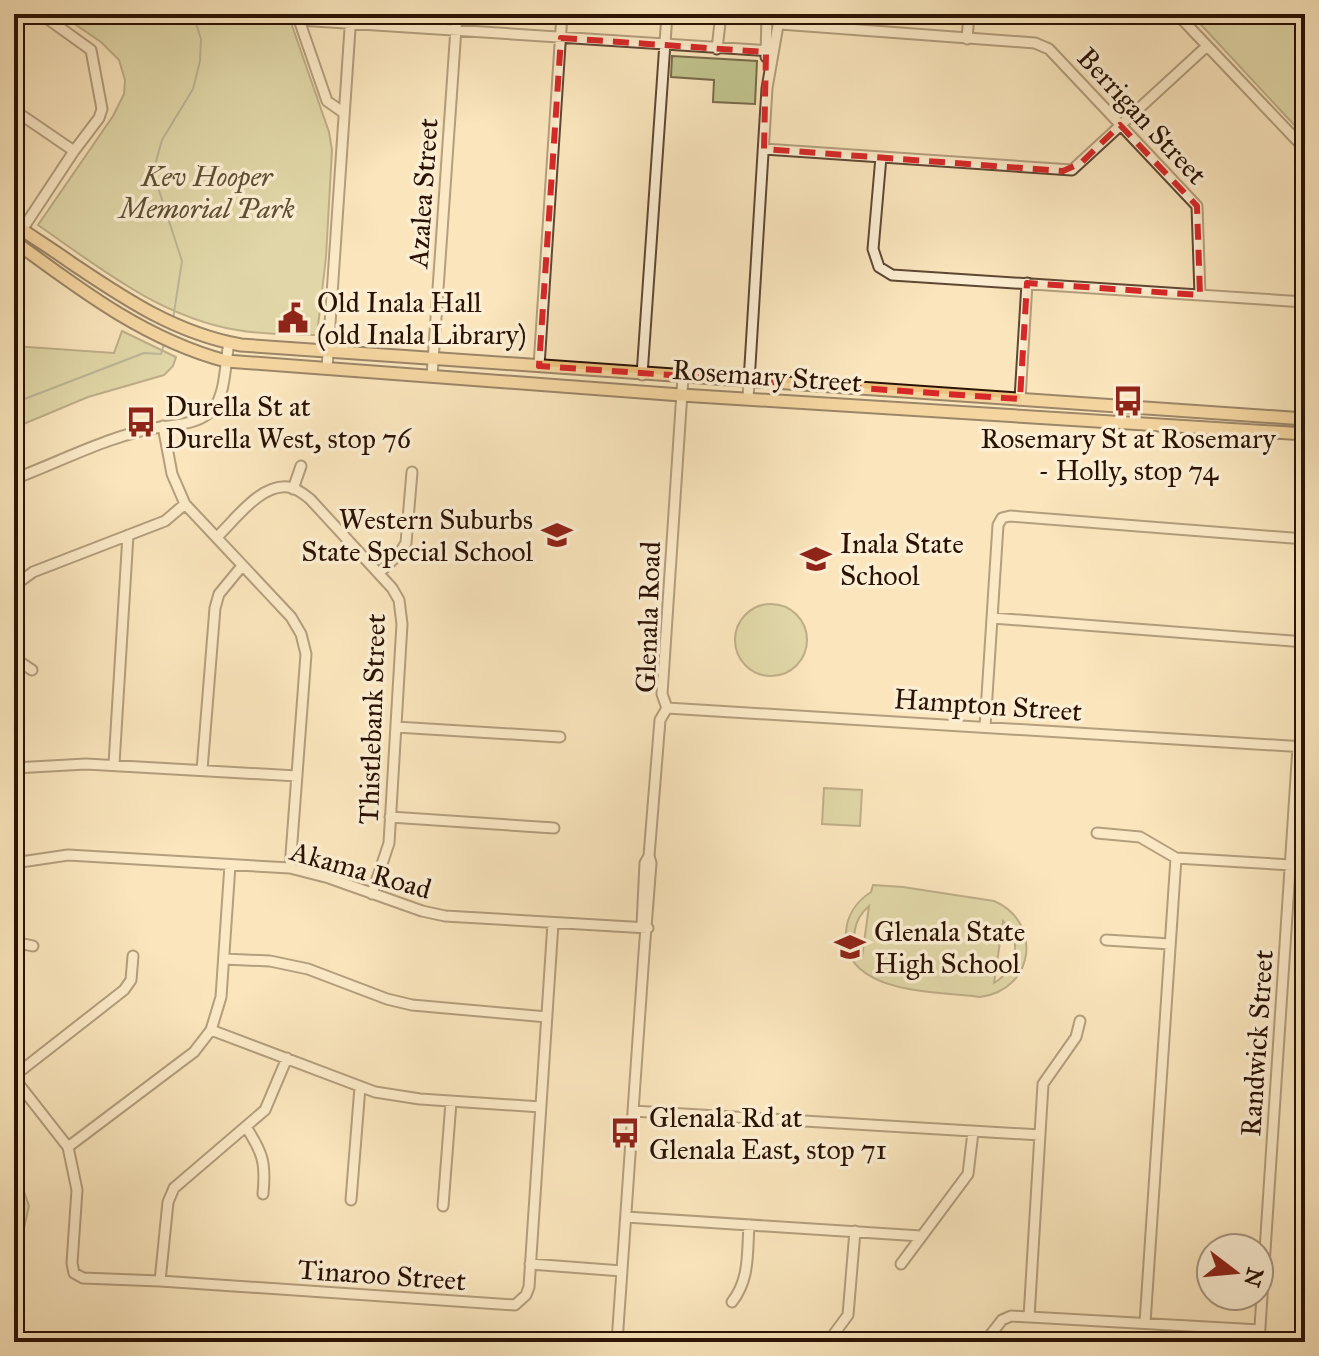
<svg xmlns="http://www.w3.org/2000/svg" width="1319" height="1356" viewBox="0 0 1319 1356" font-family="'IM FELL Great Primer',serif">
	<rect width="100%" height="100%" fill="#fae5bc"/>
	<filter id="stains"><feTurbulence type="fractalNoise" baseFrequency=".0025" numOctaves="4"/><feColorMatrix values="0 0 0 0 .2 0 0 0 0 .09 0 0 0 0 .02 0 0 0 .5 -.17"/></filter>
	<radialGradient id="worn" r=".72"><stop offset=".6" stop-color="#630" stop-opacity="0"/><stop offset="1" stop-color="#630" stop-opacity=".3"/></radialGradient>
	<path fill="#c1c38e" stroke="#766a49" stroke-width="2" fill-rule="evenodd" d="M60,14H288L329,132L332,150L326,257L317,335C291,334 263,335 237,330C160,317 100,268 38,225L113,116L124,94L125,80L119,60L101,42Z
		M1191,14H1305V127L1297,128Z
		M672,56L757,61L755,104L713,102L714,80L671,77Z
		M122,331L176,357L173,366L164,375L88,397L14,428V346L114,353Z
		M735 640a36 36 0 1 1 72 0a36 36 0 1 1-72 0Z
		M824,788L862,790L860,826L822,824Z
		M873,885L903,887L994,901C1043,922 1035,990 980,997C937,991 841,995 846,932C847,915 857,901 871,892ZM869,906L862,957H861C850,939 853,920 869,906ZM1003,921C1023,940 1017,969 994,983Z
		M14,1162L29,1206L14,1271Z"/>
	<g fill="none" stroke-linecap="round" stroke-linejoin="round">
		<path stroke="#707a6c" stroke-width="2" d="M173,319L182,261L153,172L162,140L193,89L200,61L201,39L193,14
			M14,403L144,353L161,354L164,344"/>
		<g stroke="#5e4732" stroke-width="13">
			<path id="minor" d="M297,14L327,101L344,113
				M1177,14L1305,149
				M299,20L773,51
				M780,24L1035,43L1049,49L1197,206L1200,295
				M967,39L969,14
				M717,49L721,14
				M766,57L767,14
				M14,110L74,151
				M764,149L1072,170L1207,46
				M881,157L873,249L879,267L892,275L1305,302
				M14,242L74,151L99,118L102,109L91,50L41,14
				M539,366L562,14
				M327,368L351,14
				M642,375L667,14
				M432,376L457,14
				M748,398L767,88L780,14
				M1020,399L1027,283
				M163,426L172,474L185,504L291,617L301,634L306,654L290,868
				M14,479C60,462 112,434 161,427C179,424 200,424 213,409C226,394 225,362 229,343
				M293,489L301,466
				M217,537C235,520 260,484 288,487C296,488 304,494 310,499L392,588L399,600L402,624L389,843L372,894
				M379,573L399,554L406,543L412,472
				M14,586L33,572L165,521L185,504
				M992,618L1305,642
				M14,658L32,670
				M667,708L1305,747
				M396,727L560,737
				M985,727L998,525L1002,518L1010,516L1305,539
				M114,764L128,535
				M14,768L86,764L297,776
				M202,770L215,608L219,594L242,566
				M390,817L554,828
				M1097,833L1140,837L1176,858L1291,865
				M14,863L68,855L290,868L329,878L422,911L445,916L648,928
				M642,925L645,863L649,856
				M1106,940L1170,944
				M14,942L33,946
				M224,959L270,961L308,969L387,999L412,1005L547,1017
				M211,1030L375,1092L420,1099L541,1107
				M14,1076L124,990L131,980L133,956
				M14,1078L68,1147L77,1190L72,1263L74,1273L83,1278L160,1281L515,1305L526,1295L529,1287L553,923
				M633,1111L1040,1135
				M246,1127C263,1153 266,1163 263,1194
				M68,1147L194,1052L211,1030L221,997L230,865
				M351,1200L360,1087
				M443,1206L451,1102
				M626,1217L921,1236
				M530,1264L622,1271
				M901,1264L968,1174L973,1132
				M160,1281L168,1202L174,1188L265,1110L287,1058
				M732,1302C750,1279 747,1253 749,1225
				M1029,1317L1043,1084L1076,1037L1080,1021
				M1145,1323L1176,858
				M617,1342L644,953L651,863L649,856L660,720L667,708L662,694L683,377
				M828,1342L848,1315L855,1231
				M985,1342L1002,1320L1011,1316L1260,1330
				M1259,1342L1298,747"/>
		</g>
		<g stroke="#2a1204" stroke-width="15">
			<path id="major" d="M14,224C32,237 52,249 70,262C125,299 175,333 241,345L1305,419
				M14,241C79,289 146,340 226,361L681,395L1305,434"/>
		</g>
		<use href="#minor" stroke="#fceed3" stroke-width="9"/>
		<use href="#major" stroke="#edc27e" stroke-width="11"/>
	</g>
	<path d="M0 0H1319V1356H0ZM561,38L766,52L764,149L1063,171L1081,163L1120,125L1197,206L1200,295L1027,283L1020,399L539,366Z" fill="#fae5bc" fill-opacity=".55" fill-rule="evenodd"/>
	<path fill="none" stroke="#d62828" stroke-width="6" stroke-dasharray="16 10" stroke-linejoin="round" d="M561,38L766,52L764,149L1063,171L1081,163L1120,125L1197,206L1200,295L1027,283L1020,399L539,366Z"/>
	<defs>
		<g id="civic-bare" transform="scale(2.4)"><path d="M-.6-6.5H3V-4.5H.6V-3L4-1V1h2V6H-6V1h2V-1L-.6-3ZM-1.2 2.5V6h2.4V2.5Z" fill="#8f2418" stroke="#fceed3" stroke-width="2.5" paint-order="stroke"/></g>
		<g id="bus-bare" transform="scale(2.4)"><path d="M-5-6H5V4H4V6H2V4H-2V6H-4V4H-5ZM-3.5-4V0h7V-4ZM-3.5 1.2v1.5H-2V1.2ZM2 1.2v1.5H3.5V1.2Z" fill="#8f2418" stroke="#fceed3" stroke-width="2.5" paint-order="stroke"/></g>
		<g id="school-bare" transform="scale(2.4)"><path d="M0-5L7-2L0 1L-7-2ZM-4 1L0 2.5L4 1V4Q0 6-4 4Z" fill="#8f2418" stroke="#fceed3" stroke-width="2.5" paint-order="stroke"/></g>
	</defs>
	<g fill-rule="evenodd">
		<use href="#civic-bare" x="293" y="318"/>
		<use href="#bus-bare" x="1128" y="401"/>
		<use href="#bus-bare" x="141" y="422"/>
		<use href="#school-bare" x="557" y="535"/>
		<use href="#school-bare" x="816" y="559"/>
		<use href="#school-bare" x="850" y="947"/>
		<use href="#bus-bare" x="625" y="1133"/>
	</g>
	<g text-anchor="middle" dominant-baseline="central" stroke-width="7" stroke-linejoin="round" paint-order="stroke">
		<g font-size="28" fill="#2a1204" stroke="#fceed3">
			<text transform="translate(1142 116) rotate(47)">Berrigan Street</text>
			<text transform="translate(423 193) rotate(-86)">Azalea Street</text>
			<text transform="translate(767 376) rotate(4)">Rosemary Street</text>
			<text transform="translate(648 617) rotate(-88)">Glenala Road</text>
			<text transform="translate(988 705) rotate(4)">Hampton Street</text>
			<text transform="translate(372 719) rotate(-88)">Thistlebank Street</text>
			<text transform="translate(361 870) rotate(16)">Akama Road</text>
			<text transform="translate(1257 1043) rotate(-86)">Randwick Street</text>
			<text transform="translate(382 1275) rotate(4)">Tinaroo Street</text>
		</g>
		<g font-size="28" font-style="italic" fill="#5f5034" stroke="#fceed3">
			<text x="207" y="176">Kev Hooper<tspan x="207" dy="32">Memorial Park</tspan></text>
		</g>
		<g font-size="28" fill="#2a1204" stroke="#fceed3" text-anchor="start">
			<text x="317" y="302">Old Inala Hall<tspan x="317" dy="32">(old Inala Library)</tspan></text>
			<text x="165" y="406">Durella St at<tspan x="165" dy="32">Durella West, stop 76</tspan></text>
			<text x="1128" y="438" text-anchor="middle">Rosemary St at Rosemary<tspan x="1128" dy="32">- Holly, stop 74</tspan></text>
			<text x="533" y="519" text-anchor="end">Western Suburbs<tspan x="533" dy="32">State Special School</tspan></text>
			<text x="840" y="543">Inala State<tspan x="840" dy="32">School</tspan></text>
			<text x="874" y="931">Glenala State<tspan x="874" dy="32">High School</tspan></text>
			<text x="649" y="1117">Glenala Rd at<tspan x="649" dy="32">Glenala East, stop 71</tspan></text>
		</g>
	</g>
	<rect width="1319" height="1356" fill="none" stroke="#fae5bc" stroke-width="48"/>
	<rect x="16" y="16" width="1287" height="1324" fill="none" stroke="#2a1204" stroke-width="4"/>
	<rect x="24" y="24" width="1271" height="1308" fill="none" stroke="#2a1204" stroke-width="2"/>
	<g transform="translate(1235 1272) rotate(106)"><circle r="38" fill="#fceed3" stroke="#a89680" stroke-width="2"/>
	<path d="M0-6L14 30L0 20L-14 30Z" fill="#8f2418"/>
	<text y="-12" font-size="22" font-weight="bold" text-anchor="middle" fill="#2a1204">N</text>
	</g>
	<rect width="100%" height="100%" filter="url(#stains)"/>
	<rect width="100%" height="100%" fill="url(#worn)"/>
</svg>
